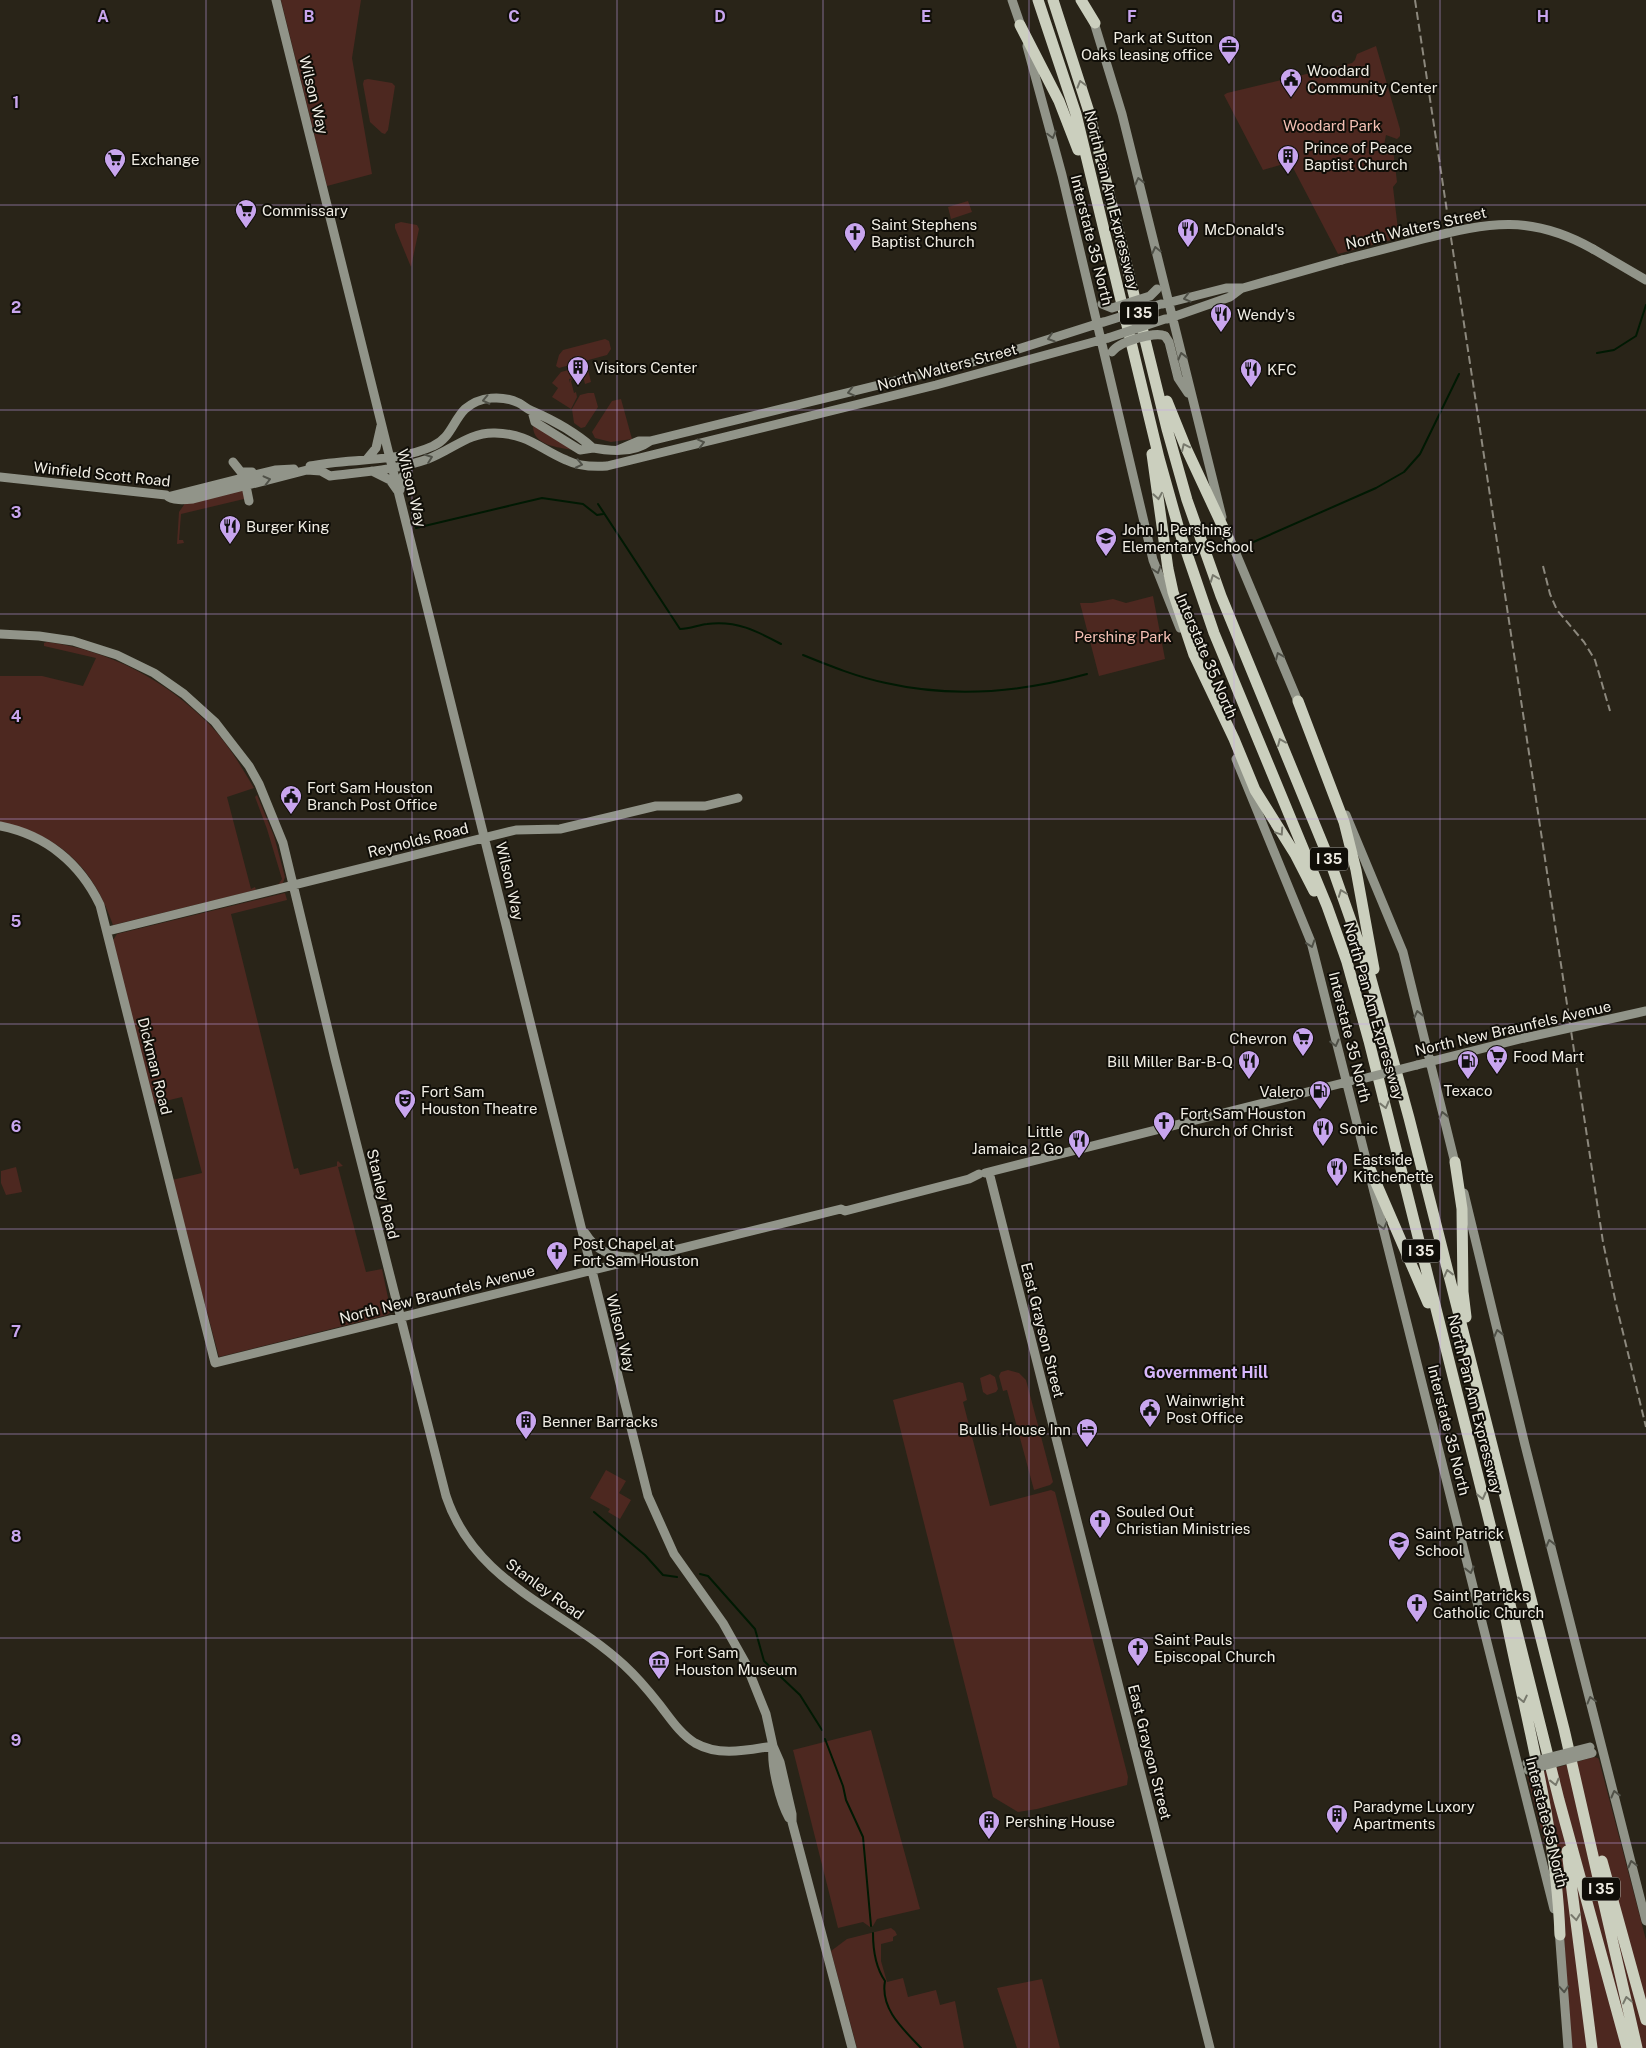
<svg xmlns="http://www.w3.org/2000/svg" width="1646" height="2048" viewBox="0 0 1646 2048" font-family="'Public Sans',sans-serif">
	<rect width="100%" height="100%" fill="#292418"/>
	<path fill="#4d2820" d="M281,0H361L352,58L372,174L327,186Z
		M1376,46L1400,129V136L1397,139L1386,135L1384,145L1393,149L1397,182L1393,187L1399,238L1338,254L1290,162L1263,170L1224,95L1227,93L1352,63L1355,60L1357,54Z
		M368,79L392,83L395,86L388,130L385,134L382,133L370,122L363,84L364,80Z
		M968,201L972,212L951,219L948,207Z
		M401,222L417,225L419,229L411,267L395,228V224Z
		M605,339L609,341L611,349L607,355L559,368L556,366L559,355L563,350Z
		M587,365L591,382L585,384L583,376L569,379L570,383V380L573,379L571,381L574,393L576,392L577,397L571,409L552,397L558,388L552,383L561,372Z
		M588,393H594L598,407L585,427L581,428L574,423L572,409L580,395Z
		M621,399L632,439L611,442L595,438L592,432L610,404L612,401Z
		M535,425L573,450C558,447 533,446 533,426Z
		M242,489L245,497L244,499L181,514L179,540H183L184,543L177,544L179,512L186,502Z
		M1153,596L1165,659L1099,676L1080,603H1092L1113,599L1126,603Z
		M47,642C109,650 167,681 210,725C228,744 241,766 254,788L227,797L251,889L255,887L256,890L113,925C93,867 60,835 0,822V676H42L83,686L96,658L44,646V643Z
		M257,795L274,836L285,877L283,883L278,885L282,879L267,829L255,797Z
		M285,893L287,900L231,914L294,1169L298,1168L300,1175L337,1166V1162L338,1161L343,1166L338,1167L366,1272L382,1269L391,1312L387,1315L219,1357L172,1180L202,1173L182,1097L153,1104L113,940L117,934Z
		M16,1167L22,1192L6,1195L1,1183V1171Z
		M1008,1370L1019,1373L1026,1380L1053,1482L1050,1485L1034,1490L1007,1390L1003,1391L999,1376L1001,1372Z
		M990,1374L995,1377L998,1389L996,1392L987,1395L983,1392L980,1378Z
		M959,1382L963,1383L967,1400L963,1402L990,1506L1051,1490L1055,1492L1128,1777L1127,1785L1037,1809L1018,1812L993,1797L893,1400Z
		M606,1470L626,1481L619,1493L631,1500L620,1519L608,1512L610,1509L590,1498Z
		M871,1730L920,1909L877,1919L873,1926L870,1927L863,1922L838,1928L793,1750Z
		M1594,1757L1598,1758L1599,1760L1646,1940V2048H1570L1564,1936L1548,1856L1527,1776Z
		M891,1928L895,1931L897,1935L893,1937V1941L881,1944V1961L887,1982L903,1978L908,1997L936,1990L940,2005L955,2001L964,2048H857L831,1951L847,1939Z
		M1042,1979L1060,2048H1017L997,1988Z"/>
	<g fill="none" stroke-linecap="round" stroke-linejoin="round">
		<path stroke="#001903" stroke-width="2" d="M1597,353L1614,350L1636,336L1646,305
			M598,504L680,629C690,629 698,625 707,624C736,620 757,631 781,644
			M416,528L542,498L583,504L597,515L603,514
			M1242,547L1376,488L1404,472L1420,454L1459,374
			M803,655C830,666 857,677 886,683C952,698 1022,692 1087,674
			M594,1512L645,1555L663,1575L677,1577
			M700,1574L708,1576L755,1629L764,1661L800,1695L822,1730
			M825,1739L843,1786L846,1800L863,1837L871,1926
			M873,1933C873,1949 876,1968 885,1981C880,2009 903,2029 921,2048"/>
		<path stroke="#919489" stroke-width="9" d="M276,0L648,1496L674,1554L723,1623L746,1664L766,1714L773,1746L780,1762L792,1814V1822L852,2048
			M1012,0L1022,29
			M1093,19L1122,114L1222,517
			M1027,46L1062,175L1153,560L1180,628
			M1593,249L1646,280
			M1163,304L1226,288H1243L1342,260
			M1167,319L1230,297L1242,288
			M1165,336L1169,342L1178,378L1188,393
			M532,411L535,422L580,450L593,448
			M588,447C609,451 632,454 650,441
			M618,450L639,441H650L993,357L1103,322
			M367,459L376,448L381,426
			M233,462L241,472H252
			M310,466C349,458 396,463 433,446C450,439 453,421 465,409C480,396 502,395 519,403C523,405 527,409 532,411C553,420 576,433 593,448
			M372,471L390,480L397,490
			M0,477L166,495C173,501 184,500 193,499L307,470L321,471L330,476C362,472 397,470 428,459C452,450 469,432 495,433C529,434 538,448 566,460C578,466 593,467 607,466L936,385L1108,338
			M246,486L249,501
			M400,490L403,476L412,463
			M171,496L275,470L294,469
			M1227,532L1300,706
			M0,634L39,636L73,641L117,655L154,673L184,694L215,722L249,766L259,784L283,843L335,1059L446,1496C475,1584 561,1607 624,1665C637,1677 648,1690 659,1704C670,1718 680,1734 695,1743C720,1757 747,1750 773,1746
			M1236,759L1311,942L1368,1167
			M1346,815L1403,952L1456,1167
			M0,826C46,835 80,863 100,905L215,1363L841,1209L845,1211L969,1179L979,1174
			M108,931L516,830L560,829L656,806H705L738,798
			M1417,1065L1524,1038
			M989,1172L1210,2048
			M985,1173L1351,1081
			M1372,1184L1554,1909
			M1464,1193L1525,1445L1646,1921
			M585,1233C595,1249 611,1258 631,1257
			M773,1748C771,1766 780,1802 789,1818
			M1559,1929L1568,2048"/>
		<path stroke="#cbcfbe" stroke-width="11" d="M1038,0L1076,114L1159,458L1180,533L1214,633L1327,906L1347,962L1369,1041L1559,1800L1627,2048
			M1053,0L1089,112L1167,429L1187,500L1221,596L1331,864L1369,972L1409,1118L1564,1729L1637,2048
			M1081,0L1095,23
			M1020,25L1059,101L1078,150
			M1167,401L1186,448L1228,538
			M1152,454L1168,569L1173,592L1194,655
			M1195,657L1234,739L1255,790L1295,854L1314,891
			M1298,701L1344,822L1356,870L1374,969
			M1367,1162L1428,1303
			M1455,1162L1462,1209L1463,1292L1466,1317
			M1506,1619C1527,1723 1556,1828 1560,1935
			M1567,1851L1592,2048
			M1602,1861L1646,2020"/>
		<path stroke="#8c887d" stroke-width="2" stroke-dasharray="8 4" stroke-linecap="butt" d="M1415,0L1603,1242L1616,1304L1646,1427
			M1543,566L1550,594L1557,610L1584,642L1595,660L1610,711"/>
		<path stroke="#919489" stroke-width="9" d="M1342,260C1369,253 1396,246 1423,239C1489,222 1531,214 1593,249
			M1102,304L1112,308L1150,296L1157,289
			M1104,322L1161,304
			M1108,338L1165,319
			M1112,352C1118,342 1155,331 1165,336
			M1524,1038L1646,1011
			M1358,1080L1417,1065
			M1527,1763L1590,1747
			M1528,1770L1592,1753"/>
	</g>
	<defs><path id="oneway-chevron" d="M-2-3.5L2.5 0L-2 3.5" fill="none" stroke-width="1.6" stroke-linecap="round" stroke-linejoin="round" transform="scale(1.25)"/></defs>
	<g stroke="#77786c">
		<use href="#oneway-chevron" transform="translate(1081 84) rotate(-106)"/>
		<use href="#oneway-chevron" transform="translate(1185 447) rotate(-115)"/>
		<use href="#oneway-chevron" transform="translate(1158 496) rotate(81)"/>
		<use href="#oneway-chevron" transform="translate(1214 578) rotate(-111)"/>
		<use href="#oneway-chevron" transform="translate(1281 742) rotate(-113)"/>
		<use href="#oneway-chevron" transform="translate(1280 832) rotate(56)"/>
		<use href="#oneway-chevron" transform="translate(1342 893) rotate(-111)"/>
		<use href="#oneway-chevron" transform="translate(1385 1105) rotate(76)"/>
		<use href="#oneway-chevron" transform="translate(1448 1273) rotate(-104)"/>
		<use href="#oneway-chevron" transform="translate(1482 1496) rotate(76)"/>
		<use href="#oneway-chevron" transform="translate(1523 1699) rotate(78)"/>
		<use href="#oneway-chevron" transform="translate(1555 1782) rotate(76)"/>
		<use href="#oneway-chevron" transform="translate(1576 1917) rotate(83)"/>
		<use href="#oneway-chevron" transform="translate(1627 2000) rotate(-102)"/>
	</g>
	<g stroke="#505148">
		<use href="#oneway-chevron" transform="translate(1052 135) rotate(75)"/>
		<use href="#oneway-chevron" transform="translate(1139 181) rotate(-104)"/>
		<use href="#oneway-chevron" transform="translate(1156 250) rotate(-103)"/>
		<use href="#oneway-chevron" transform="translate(1187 298) rotate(166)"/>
		<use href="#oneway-chevron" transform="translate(1051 338) rotate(162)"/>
		<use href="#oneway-chevron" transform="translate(1182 356) rotate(-104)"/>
		<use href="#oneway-chevron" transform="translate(851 392) rotate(166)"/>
		<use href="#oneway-chevron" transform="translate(486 400) rotate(168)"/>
		<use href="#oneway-chevron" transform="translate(701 443) rotate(-14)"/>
		<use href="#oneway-chevron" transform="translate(429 458) rotate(-20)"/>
		<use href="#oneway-chevron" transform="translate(579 464) rotate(12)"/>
		<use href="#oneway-chevron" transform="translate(267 480) rotate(-14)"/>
		<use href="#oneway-chevron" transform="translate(1157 570) rotate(72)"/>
		<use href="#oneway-chevron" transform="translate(1279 656) rotate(-113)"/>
		<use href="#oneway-chevron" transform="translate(1311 944) rotate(71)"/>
		<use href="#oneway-chevron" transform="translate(1418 1014) rotate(-104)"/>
		<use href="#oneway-chevron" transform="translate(1335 1043) rotate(76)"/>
		<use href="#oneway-chevron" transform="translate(1443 1115) rotate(-104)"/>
		<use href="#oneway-chevron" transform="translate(1383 1226) rotate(76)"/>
		<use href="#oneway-chevron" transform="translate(1498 1333) rotate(-104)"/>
		<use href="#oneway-chevron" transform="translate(1550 1543) rotate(-104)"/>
		<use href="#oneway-chevron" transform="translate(1470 1570) rotate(76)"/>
		<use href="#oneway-chevron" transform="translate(1591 1700) rotate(-105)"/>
		<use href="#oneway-chevron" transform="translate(1615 1794) rotate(-104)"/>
		<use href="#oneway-chevron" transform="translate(1632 1864) rotate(-104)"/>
		<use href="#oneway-chevron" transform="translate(1564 1989) rotate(86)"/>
	</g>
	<path fill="none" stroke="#c8a5ee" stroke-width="1" stroke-opacity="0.55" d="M206,0V2048M412,0V2048M617,0V2048M823,0V2048M1029,0V2048M1234,0V2048M1440,0V2048M0,205H1646M0,410H1646M0,614H1646M0,819H1646M0,1024H1646M0,1229H1646M0,1434H1646M0,1638H1646M0,1843H1646"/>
	<defs>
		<g id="office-pin" transform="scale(1.125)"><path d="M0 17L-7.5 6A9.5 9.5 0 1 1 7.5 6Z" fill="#c8a5ee" stroke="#100e08"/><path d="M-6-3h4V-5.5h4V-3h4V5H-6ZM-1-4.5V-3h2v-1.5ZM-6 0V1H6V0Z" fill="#111"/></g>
		<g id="civic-pin" transform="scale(1.125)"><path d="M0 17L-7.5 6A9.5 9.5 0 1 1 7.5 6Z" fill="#c8a5ee" stroke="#100e08"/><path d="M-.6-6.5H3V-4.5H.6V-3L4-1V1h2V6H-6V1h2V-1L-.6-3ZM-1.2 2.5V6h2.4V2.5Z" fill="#111"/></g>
		<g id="building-pin" transform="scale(1.125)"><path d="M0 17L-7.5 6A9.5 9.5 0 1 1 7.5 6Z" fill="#c8a5ee" stroke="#100e08"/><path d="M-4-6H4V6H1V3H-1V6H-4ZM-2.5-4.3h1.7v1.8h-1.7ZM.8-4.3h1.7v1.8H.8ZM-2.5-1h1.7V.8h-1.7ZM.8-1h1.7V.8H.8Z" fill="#111"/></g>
		<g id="supermarket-pin" transform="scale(1.125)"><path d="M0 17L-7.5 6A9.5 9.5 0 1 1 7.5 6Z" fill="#c8a5ee" stroke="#100e08"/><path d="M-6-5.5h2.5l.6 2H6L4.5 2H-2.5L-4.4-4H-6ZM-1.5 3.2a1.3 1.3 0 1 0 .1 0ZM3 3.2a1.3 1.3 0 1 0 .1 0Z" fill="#111"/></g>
		<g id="restaurant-pin" transform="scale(1.125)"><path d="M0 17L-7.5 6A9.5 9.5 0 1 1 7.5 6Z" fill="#c8a5ee" stroke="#100e08"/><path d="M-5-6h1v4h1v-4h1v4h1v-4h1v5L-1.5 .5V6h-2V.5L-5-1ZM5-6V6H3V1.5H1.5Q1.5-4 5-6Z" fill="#111"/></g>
		<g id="church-pin" transform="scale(1.125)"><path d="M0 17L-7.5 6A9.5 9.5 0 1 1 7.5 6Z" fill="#c8a5ee" stroke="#100e08"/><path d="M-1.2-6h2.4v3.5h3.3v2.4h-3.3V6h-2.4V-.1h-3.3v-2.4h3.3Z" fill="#111"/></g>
		<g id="school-pin" transform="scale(1.125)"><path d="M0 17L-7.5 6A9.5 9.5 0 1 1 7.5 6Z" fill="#c8a5ee" stroke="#100e08"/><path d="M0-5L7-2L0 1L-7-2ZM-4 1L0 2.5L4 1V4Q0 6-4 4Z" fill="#111"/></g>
		<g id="fuel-pin" transform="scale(1.125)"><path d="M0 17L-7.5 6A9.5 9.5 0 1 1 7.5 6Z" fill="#c8a5ee" stroke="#100e08"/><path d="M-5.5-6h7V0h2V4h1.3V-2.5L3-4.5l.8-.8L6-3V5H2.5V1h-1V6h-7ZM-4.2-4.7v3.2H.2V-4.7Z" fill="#111"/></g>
		<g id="theatre-pin" transform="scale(1.125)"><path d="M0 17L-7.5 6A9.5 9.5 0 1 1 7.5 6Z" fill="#c8a5ee" stroke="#100e08"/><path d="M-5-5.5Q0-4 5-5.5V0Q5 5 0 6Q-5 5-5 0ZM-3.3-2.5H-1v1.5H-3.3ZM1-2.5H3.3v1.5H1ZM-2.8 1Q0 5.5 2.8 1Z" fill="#111"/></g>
		<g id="hotel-pin" transform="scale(1.125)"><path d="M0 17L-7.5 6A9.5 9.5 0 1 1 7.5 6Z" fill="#c8a5ee" stroke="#100e08"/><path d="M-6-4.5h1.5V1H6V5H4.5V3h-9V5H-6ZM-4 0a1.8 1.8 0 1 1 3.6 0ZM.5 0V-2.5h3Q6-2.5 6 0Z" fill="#111"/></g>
		<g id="museum-pin" transform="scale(1.125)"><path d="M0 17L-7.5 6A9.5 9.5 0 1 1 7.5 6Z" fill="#c8a5ee" stroke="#100e08"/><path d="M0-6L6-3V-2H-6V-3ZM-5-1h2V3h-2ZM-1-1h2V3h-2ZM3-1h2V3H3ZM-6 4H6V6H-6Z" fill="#111"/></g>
	</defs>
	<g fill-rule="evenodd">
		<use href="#office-pin" x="1229" y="46"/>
		<use href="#civic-pin" x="1291" y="79"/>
		<use href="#building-pin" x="1288" y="156"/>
		<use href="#supermarket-pin" x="115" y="159"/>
		<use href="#supermarket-pin" x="246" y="210"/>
		<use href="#restaurant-pin" x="1188" y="229"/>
		<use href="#church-pin" x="855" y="233"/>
		<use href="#restaurant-pin" x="1221" y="314"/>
		<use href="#building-pin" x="578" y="367"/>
		<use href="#restaurant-pin" x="1251" y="369"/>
		<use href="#restaurant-pin" x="230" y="526"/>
		<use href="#school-pin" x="1106" y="538"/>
		<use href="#civic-pin" x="291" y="796"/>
		<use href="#supermarket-pin" x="1303" y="1038"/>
		<use href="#supermarket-pin" x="1497" y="1056"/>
		<use href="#restaurant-pin" x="1249" y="1061"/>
		<use href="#fuel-pin" x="1468" y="1061"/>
		<use href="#fuel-pin" x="1320" y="1091"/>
		<use href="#theatre-pin" x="405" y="1100"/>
		<use href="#church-pin" x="1164" y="1122"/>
		<use href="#restaurant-pin" x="1323" y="1128"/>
		<use href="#restaurant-pin" x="1079" y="1140"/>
		<use href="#restaurant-pin" x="1337" y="1168"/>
		<use href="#church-pin" x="557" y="1252"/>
		<use href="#civic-pin" x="1150" y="1409"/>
		<use href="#building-pin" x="526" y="1421"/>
		<use href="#hotel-pin" x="1087" y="1429"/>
		<use href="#church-pin" x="1100" y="1520"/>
		<use href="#school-pin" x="1399" y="1542"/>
		<use href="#church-pin" x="1417" y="1604"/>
		<use href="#church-pin" x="1138" y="1648"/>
		<use href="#museum-pin" x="659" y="1661"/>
		<use href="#building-pin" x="1337" y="1815"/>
		<use href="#building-pin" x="989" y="1821"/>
	</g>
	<g text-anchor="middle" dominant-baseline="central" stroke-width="4" stroke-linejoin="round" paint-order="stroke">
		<g fill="#100e08" stroke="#adaaa2" stroke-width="1">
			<rect x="1120" y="301.5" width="38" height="23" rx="4"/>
			<rect x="1310" y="847.5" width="38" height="23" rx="4"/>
			<rect x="1402" y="1239.5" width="38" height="23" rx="4"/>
			<rect x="1582" y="1877.5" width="38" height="23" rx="4"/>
		</g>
		<g font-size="14" font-weight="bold" fill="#f0ede4">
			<text x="1139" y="313">I 35</text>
			<text x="1329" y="859">I 35</text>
			<text x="1421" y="1251">I 35</text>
			<text x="1601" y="1889">I 35</text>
		</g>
		<g font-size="15" fill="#f0ede4" stroke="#100e08" text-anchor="start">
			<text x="1213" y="37" text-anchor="end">Park at Sutton<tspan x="1213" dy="17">Oaks leasing office</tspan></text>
			<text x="1307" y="70">Woodard<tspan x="1307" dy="17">Community Center</tspan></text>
			<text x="1304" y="147">Prince of Peace<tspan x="1304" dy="17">Baptist Church</tspan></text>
			<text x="131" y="159">Exchange</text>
			<text x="262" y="210">Commissary</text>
			<text x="871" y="224">Saint Stephens<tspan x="871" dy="17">Baptist Church</tspan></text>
			<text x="1204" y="229">McDonald's</text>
			<text x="1237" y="314">Wendy's</text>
			<text x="594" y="367">Visitors Center</text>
			<text x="1267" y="369">KFC</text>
			<text x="246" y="526">Burger King</text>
			<text x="1122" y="529">John J. Pershing<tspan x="1122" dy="17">Elementary School</tspan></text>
			<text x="307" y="787">Fort Sam Houston<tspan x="307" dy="17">Branch Post Office</tspan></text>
			<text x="1287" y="1038" text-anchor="end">Chevron</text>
			<text x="1513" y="1056">Food Mart</text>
			<text x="1233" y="1061" text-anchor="end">Bill Miller Bar-B-Q</text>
			<text x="1468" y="1090" text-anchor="middle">Texaco</text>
			<text x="421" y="1091">Fort Sam<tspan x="421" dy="17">Houston Theatre</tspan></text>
			<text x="1304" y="1091" text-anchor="end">Valero</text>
			<text x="1180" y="1113">Fort Sam Houston<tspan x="1180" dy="17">Church of Christ</tspan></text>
			<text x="1339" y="1128">Sonic</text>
			<text x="1063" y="1131" text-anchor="end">Little<tspan x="1063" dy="17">Jamaica 2 Go</tspan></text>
			<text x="1353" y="1159">Eastside<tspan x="1353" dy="17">Kitchenette</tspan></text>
			<text x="573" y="1243">Post Chapel at<tspan x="573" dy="17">Fort Sam Houston</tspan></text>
			<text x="1166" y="1400">Wainwright<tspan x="1166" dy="17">Post Office</tspan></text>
			<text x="542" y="1421">Benner Barracks</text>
			<text x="1071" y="1429" text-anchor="end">Bullis House Inn</text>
			<text x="1116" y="1511">Souled Out<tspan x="1116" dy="17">Christian Ministries</tspan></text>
			<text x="1415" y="1533">Saint Patrick<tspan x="1415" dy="17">School</tspan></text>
			<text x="1433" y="1595">Saint Patricks<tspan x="1433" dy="17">Catholic Church</tspan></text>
			<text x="1154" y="1639">Saint Pauls<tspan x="1154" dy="17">Episcopal Church</tspan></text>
			<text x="675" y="1652">Fort Sam<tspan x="675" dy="17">Houston Museum</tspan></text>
			<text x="1353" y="1806">Paradyme Luxory<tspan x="1353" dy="17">Apartments</tspan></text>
			<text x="1005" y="1821">Pershing House</text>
		</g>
		<g font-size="15" fill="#f0ede4" stroke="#100e08">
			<text transform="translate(314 95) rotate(76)">Wilson Way</text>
			<text transform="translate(1112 200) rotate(76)">North Pan Am Expressway</text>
			<text transform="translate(1416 228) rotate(-13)">North Walters Street</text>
			<text transform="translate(1092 240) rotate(76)">Interstate 35 North</text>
			<text transform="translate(947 367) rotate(-15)">North Walters Street</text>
			<text transform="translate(102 474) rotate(6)">Winfield Scott Road</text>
			<text transform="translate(412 488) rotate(76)">Wilson Way</text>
			<text transform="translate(1207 656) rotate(67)">Interstate 35 North</text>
			<text transform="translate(418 840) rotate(-14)">Reynolds Road</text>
			<text transform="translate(510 881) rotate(77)">Wilson Way</text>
			<text transform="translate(1374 1011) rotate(74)">North Pan Am Expressway</text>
			<text transform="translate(1513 1028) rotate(-13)">North New Braunfels Avenue</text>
			<text transform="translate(1350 1037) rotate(76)">Interstate 35 North</text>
			<text transform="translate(155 1066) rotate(76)">Dickman Road</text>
			<text transform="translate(383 1194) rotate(76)">Stanley Road</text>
			<text transform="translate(437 1294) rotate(-14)">North New Braunfels Avenue</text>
			<text transform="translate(1043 1330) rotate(76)">East Grayson Street</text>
			<text transform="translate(621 1333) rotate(76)">Wilson Way</text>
			<text transform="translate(1475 1404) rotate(76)">North Pan Am Expressway</text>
			<text transform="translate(1449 1430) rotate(76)">Interstate 35 North</text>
			<text transform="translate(545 1589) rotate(36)">Stanley Road</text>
			<text transform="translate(1150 1752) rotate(76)">East Grayson Street</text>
			<text transform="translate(1547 1822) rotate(76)">Interstate 35 North</text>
		</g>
		<g font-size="15" fill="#f5c0b5" stroke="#100e08">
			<text x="1332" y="125">Woodard Park</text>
			<text x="1123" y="636">Pershing Park</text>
		</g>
		<g font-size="16" font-weight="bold" fill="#d7b7fc" stroke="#100e08">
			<text x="1206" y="1372">Government Hill</text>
		</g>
	</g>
	<g font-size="16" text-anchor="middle" font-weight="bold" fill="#c8a5ee" stroke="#100e08" stroke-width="4" stroke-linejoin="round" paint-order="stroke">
		<text x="103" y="22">A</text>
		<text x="309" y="22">B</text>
		<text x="514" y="22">C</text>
		<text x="720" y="22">D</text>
		<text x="926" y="22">E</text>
		<text x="1132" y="22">F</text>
		<text x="1337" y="22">G</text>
		<text x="1543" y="22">H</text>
		<text x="16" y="108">1</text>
		<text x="16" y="313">2</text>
		<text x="16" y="518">3</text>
		<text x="16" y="722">4</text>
		<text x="16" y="927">5</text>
		<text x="16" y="1132">6</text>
		<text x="16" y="1337">7</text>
		<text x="16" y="1542">8</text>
		<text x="16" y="1746">9</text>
	</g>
</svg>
